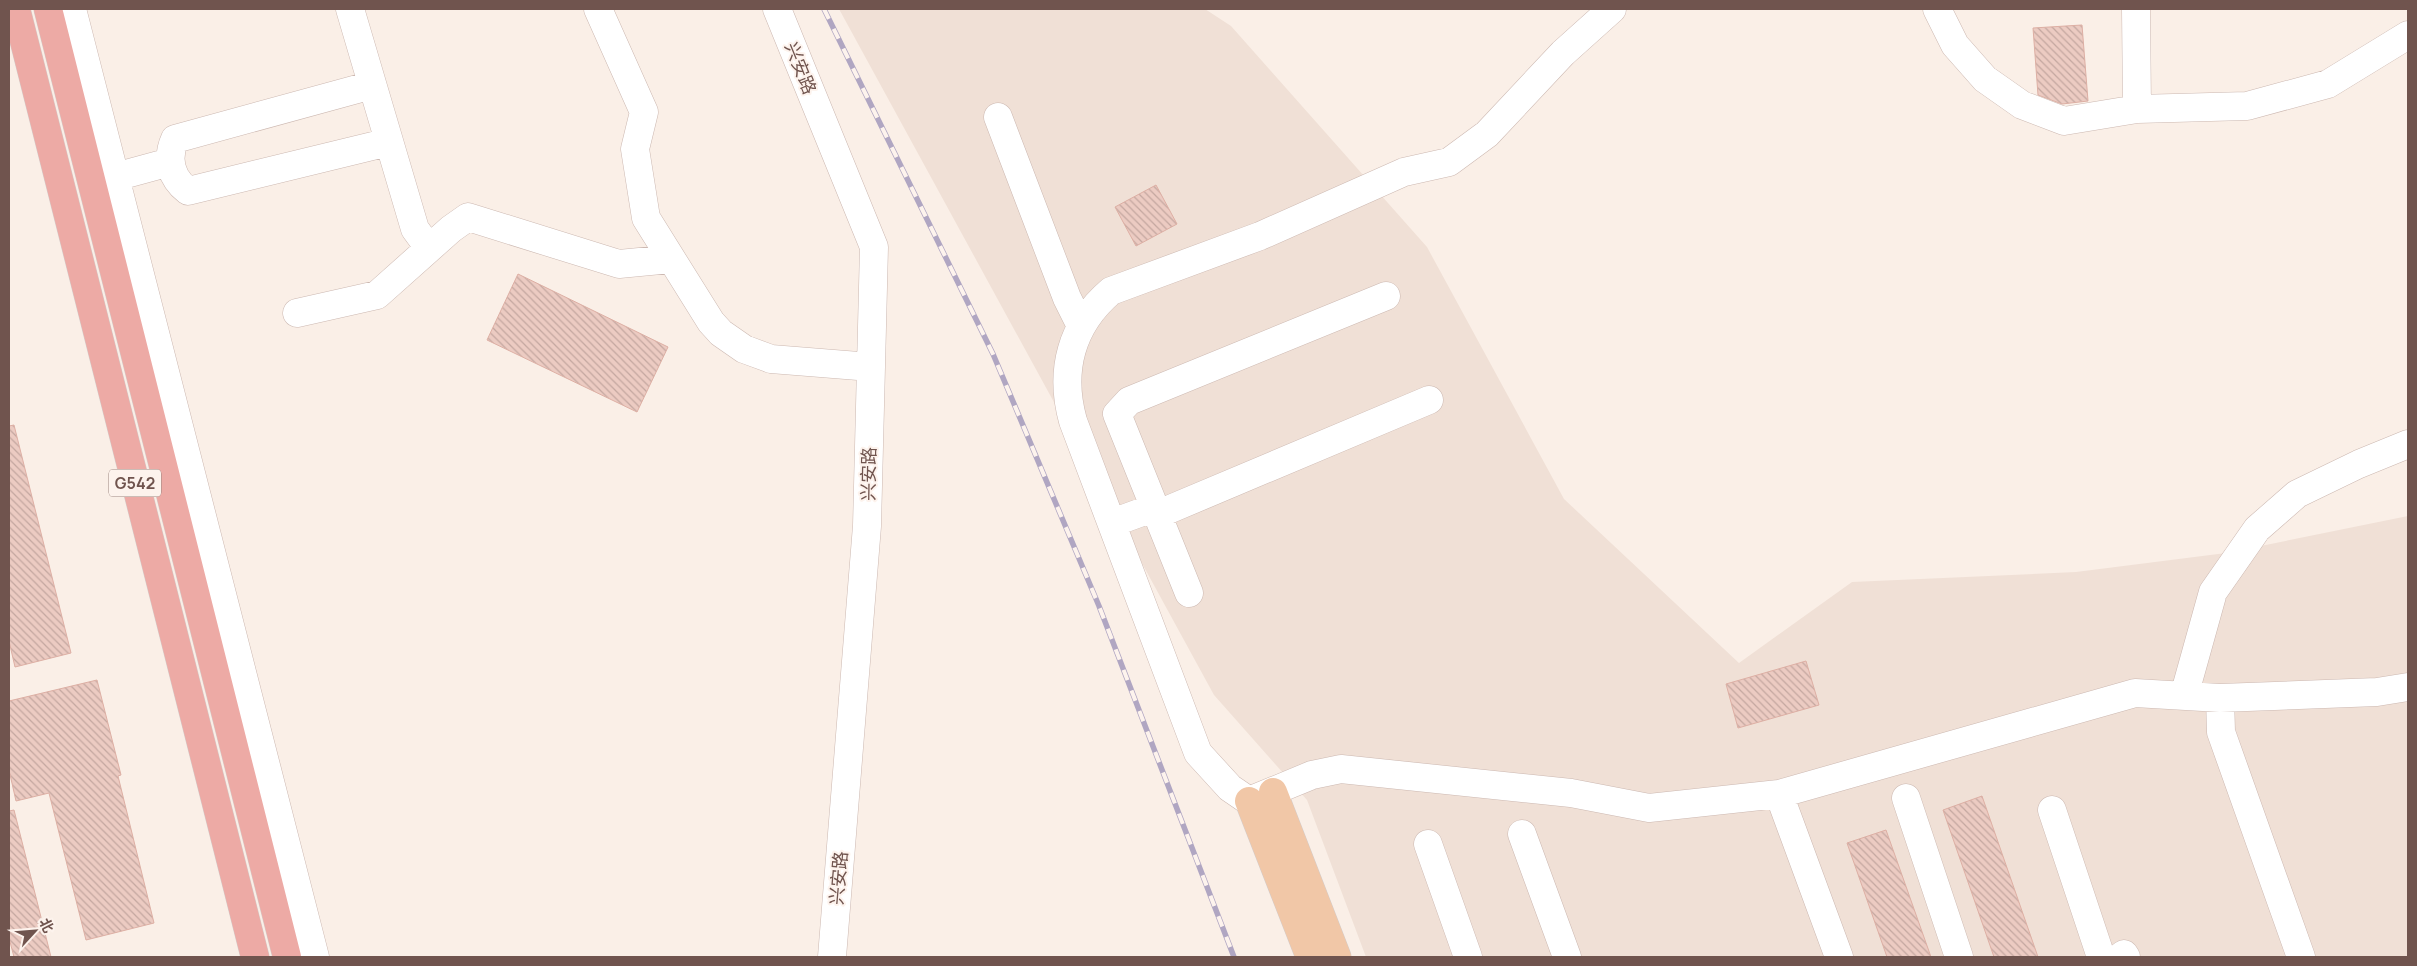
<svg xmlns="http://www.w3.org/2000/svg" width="2417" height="966" viewBox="0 0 2417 966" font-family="Manrope,'Noto Sans SC',sans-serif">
	<defs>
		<pattern id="building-back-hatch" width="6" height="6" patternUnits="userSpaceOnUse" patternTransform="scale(1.25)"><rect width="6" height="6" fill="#eccbc2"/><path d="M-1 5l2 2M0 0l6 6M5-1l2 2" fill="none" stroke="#c4a7a0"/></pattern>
	</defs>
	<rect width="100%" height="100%" fill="#faefe7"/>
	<path fill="#f0e0d6" d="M839,9H1205L1231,26L1427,247L1564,499L1739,663L1852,582L2076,572L2226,553L2408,516V957H1366L1307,800L1214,695Z"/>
	<path fill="url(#building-back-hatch)" stroke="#ddafa4" d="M2082,25L2088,101L2062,104L2038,95L2033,28Z
		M1156,185L1177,224L1136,246L1115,207Z
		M518,274L668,347L637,412L487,340Z
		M14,425L71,653L15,667L9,641V426Z
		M1806,661L1819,705L1738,728L1726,684Z
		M97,680L121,775L118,776L154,923L86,940L49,793L16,801L9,770V701Z
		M1982,796L2038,957H1994L1943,810Z
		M14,810L51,957H14L9,938V811Z
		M1886,830L1931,957H1887L1847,843Z"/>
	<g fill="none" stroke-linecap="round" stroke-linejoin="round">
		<g stroke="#ccb8b1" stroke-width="29">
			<path id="minor" d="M72,9L315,957
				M350,9L415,229L429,248
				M598,9L644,112L635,149L646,218L711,322L721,333L744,349L771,359L871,367
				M777,9L874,247L867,526L832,957
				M1612,9L1563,53L1487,134L1449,162L1404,172L1260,236L1111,291C1071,325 1059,371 1073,421L1198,753L1230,788L1249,801L1312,775L1341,769L1571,793L1649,808L1779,794L2135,693L2220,698L2377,692L2408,687
				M1937,9L1955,45L1985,79L2022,105L2064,121L2137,109L2247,106L2328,84L2408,35
				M2136,9L2137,109
				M372,85L175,139C166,159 171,178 188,191L389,142
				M998,117L1067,298L1081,326
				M115,177L170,162
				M297,313L377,295L451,229L468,217L619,264L671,259
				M1156,515L1429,400
				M1112,523L1153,508
				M1189,593L1117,414L1129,401L1386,296
				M2184,696L2213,592L2257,529L2297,494L2359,464L2408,444
				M2220,698L2221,732L2301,957
				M1779,794L1839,957
				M1906,798L1959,957
				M2052,810L2101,957
				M1522,834L1567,957
				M1428,844L1468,957
				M2120,957L2124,954L2126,957"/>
		</g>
		<g stroke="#d4ccca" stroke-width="29">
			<path id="major" d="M1273,792L1337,957
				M1249,801L1310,957"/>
		</g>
		<g stroke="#d4ccca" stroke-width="29">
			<path id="highway" d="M16,9L255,957
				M48,9L287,957"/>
		</g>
		<use href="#minor" stroke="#fff" stroke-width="28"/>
		<use href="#major" stroke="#f1c7a7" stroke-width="28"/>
		<use href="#highway" stroke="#edaaa5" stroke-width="28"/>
		<g stroke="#b0a6c2" stroke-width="5.5">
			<path id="rail" d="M824,9L993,354L1099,606L1234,957"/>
		</g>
		<use href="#rail" stroke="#fdf3ed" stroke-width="4" stroke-dasharray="11" stroke-linecap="butt"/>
	</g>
	<g text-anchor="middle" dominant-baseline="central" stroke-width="4" stroke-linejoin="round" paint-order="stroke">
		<rect fill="#fdf3ed" stroke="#9a847e" stroke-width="1" x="109" y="469.5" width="52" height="27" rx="4"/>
		<g font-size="16" font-weight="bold" fill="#70544e">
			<text x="135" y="483">G542</text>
		</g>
		<g font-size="18" fill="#70544e" stroke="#fdf3ed">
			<text transform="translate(801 68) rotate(68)">兴安路</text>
			<text transform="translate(868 474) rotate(-89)">兴安路</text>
			<text transform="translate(838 878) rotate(-85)">兴安路</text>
		</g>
	</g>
	<rect width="2417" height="966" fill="none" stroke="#70544e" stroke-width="20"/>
	<g transform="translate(35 931) rotate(64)" stroke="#fdf3ed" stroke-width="4" paint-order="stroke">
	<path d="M0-4L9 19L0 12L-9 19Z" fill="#70544e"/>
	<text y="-8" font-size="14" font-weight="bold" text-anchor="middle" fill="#70544e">北</text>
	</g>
</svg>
